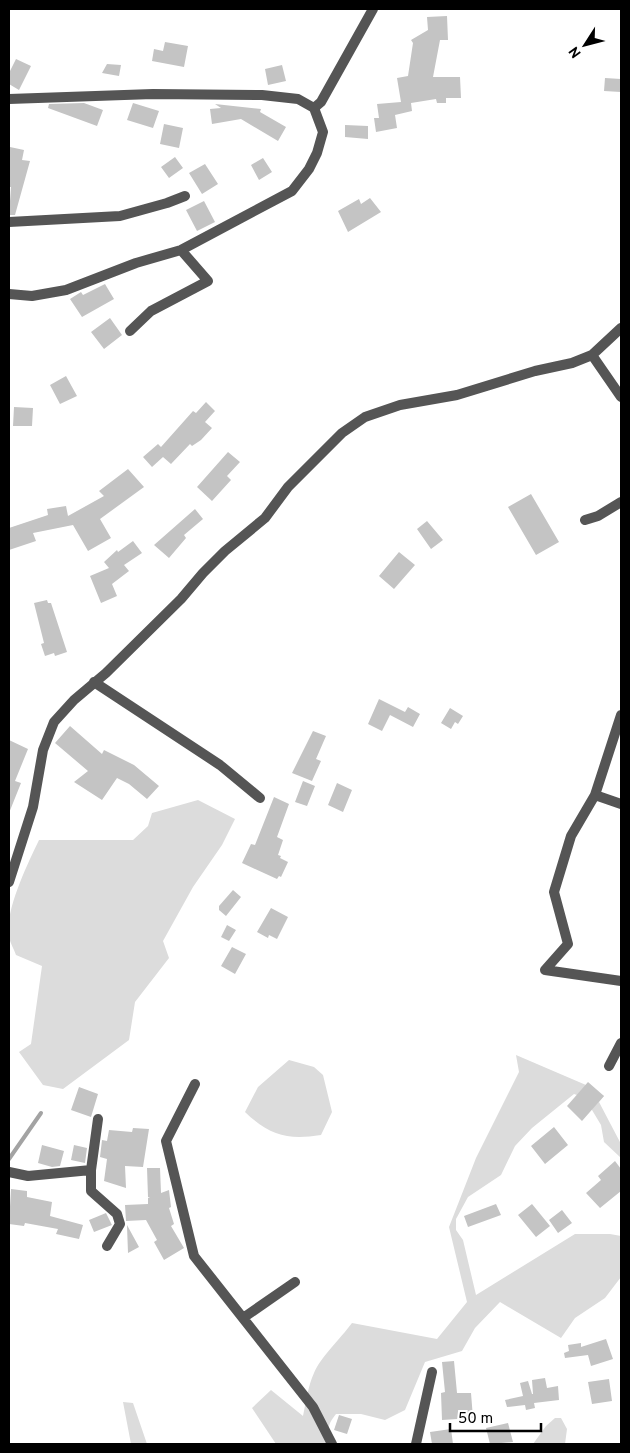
<svg xmlns="http://www.w3.org/2000/svg" width="630" height="1453" viewBox="0 0 630 1453" font-family="Overpass,sans-serif">
	<rect width="100%" height="100%" fill="#fff"/>
	<path fill="#dcdcdc" d="M198,800L235,819L222,845L193,887L163,941L169,958L135,1002L129,1040L63,1089L43,1085L19,1052L31,1044L42,966L16,955C14,949 10,943 9,937C4,912 28,863 39,840H133L148,826L152,813Z
		M516,1055L586,1085L604,1096L599,1102L621,1144V1158L604,1142L601,1125L592,1110L580,1096L574,1094L532,1128L515,1146L501,1175L468,1197L456,1219V1230L463,1240L476,1295L575,1234H610L621,1236V1277L605,1298L575,1318L561,1338L500,1302L475,1328L462,1351L425,1362L405,1410L385,1420L361,1414H336C327,1425 327,1431 331,1444H276L252,1408L271,1390L303,1416C306,1402 308,1386 314,1373C320,1358 341,1338 352,1323L437,1339L467,1302L449,1227L476,1158L519,1072Z
		M289,1060L314,1067L323,1075L332,1112L321,1135C288,1140 270,1136 245,1112L258,1087Z
		M123,1402L133,1403L147,1444H131Z
		M555,1418H561L567,1429L565,1444H533L546,1426Z"/>
	<g fill="none" stroke-linecap="round" stroke-linejoin="round">
		<path stroke="#a3a3a3" stroke-width="4" d="M9,1159L41,1113"/>
	</g>
	<path fill="#c4c4c4" d="M447,16L448,40H440L433,77H460L461,98H446V103H437L436,99L411,103L412,111L395,115L397,128L376,132L374,118H379L377,104L401,102L397,78L408,76L413,43L411,40L428,30L427,17Z
		M165,42L188,46L184,67L152,61L154,49L163,51Z
		M16,59L31,66L19,90L9,84V73Z
		M107,64L121,65L119,76L102,73Z
		M282,65L286,81L268,85L265,69Z
		M605,78L621,79V92L604,91Z
		M84,103L103,110L97,126L48,108L49,104Z
		M133,103L159,111L153,128L127,120Z
		M215,104L261,109L260,112L286,127L278,141L241,119L212,124L210,109L221,108Z
		M164,124L183,128L179,148L160,144Z
		M345,125L368,126V139L345,137Z
		M10,147L24,150L22,160L30,161L15,215H9L11,187H9Z
		M175,157L183,168L169,178L161,167Z
		M263,158L272,172L259,180L251,165Z
		M205,164L218,184L202,194L189,173Z
		M370,198L381,212L348,232L338,211L359,199L361,204Z
		M204,201L215,222L197,231L186,210Z
		M105,284L114,299L82,317L70,299L81,292L83,295Z
		M110,318L122,335L104,349L91,332Z
		M66,376L77,396L60,404L50,385Z
		M206,402L215,411L205,422L212,428L201,440L192,446L190,444L171,464L163,457L152,467L143,457L158,444L161,447L193,411L196,413Z
		M14,407L33,408L32,426H13Z
		M228,452L240,462L227,476L231,480L212,501L197,487Z
		M128,469L144,487L100,519L111,538L88,551L73,525L33,533L36,541L9,550V528L48,515L47,509L66,506L68,516L104,496L99,491Z
		M531,494L559,542L536,555L508,507Z
		M195,509L203,519L184,535L186,538L169,558L154,545Z
		M427,521L443,540L431,549L417,529Z
		M133,541L142,553L124,565L129,571L112,584L117,596L101,603L90,576L109,568L104,562L117,550L118,552Z
		M399,552L415,565L394,589L379,576Z
		M47,600L48,603H51L67,652L55,656L54,653L45,656L41,644L44,643L34,603Z
		M379,699L405,712L408,707L420,714L413,727L390,715L382,731L368,724Z
		M450,708L463,716L458,724L455,722L451,729L441,723Z
		M70,726L102,754L104,750L134,765L159,786L147,799L129,784L117,778L102,800L74,782L88,771L55,743Z
		M313,731L326,736L316,759L321,761L312,781L292,773Z
		M9,740L28,749L15,781L21,783L9,813Z
		M303,781L315,786L307,806L295,802Z
		M337,783L352,790L343,812L328,805Z
		M274,797L289,804L277,837L283,840L278,855L281,856L280,858L288,862L281,877L279,876L277,879L242,863L251,844L255,845Z
		M233,890L241,897L226,916L219,910V906Z
		M271,908L288,917L277,939L269,935L268,938L257,932Z
		M227,925L236,930L229,941L221,937Z
		M232,947L246,954L235,974L221,966Z
		M588,1082L604,1096L582,1121L567,1106Z
		M79,1087L98,1094L91,1117L71,1110Z
		M554,1127L568,1145L545,1164L531,1146Z
		M133,1128L149,1129L143,1167L125,1166L126,1188L104,1181L107,1159L100,1157L102,1140L107,1141L109,1130L132,1132Z
		M42,1145L64,1151L60,1166L52,1167L38,1163Z
		M74,1145L87,1148L85,1163L71,1160Z
		M615,1161L621,1169V1191L600,1208L586,1193L601,1180L598,1176Z
		M147,1168H160L161,1193L169,1190L171,1207L169,1208L174,1224L171,1226L184,1248L164,1260L154,1242L157,1240L146,1220L126,1221L125,1205L148,1204V1198L150,1197H148Z
		M11,1189L27,1191V1197L52,1202L50,1216L83,1225L79,1239L56,1234L58,1229L25,1223L24,1226L9,1224Z
		M496,1204L501,1215L468,1227L464,1216Z
		M532,1204L550,1226L536,1237L518,1215Z
		M562,1210L572,1223L558,1233L549,1220Z
		M106,1213L112,1225L94,1232L89,1220Z
		M127,1225L139,1247L128,1253L127,1226Z
		M606,1339L613,1359L591,1366L588,1355L565,1358L564,1353L569,1351L568,1345L581,1343V1347Z
		M454,1361L457,1393H471L473,1418L442,1420L441,1393L445,1392L442,1362Z
		M545,1378L547,1388L558,1386L559,1400L534,1403L535,1408L526,1410L525,1405L507,1407L505,1400L523,1396L520,1383L528,1381L532,1394H533L532,1380Z
		M609,1379L612,1401L592,1404L588,1382Z
		M339,1415L352,1419L347,1434L334,1430Z
		M508,1423L513,1442L490,1444L486,1428Z
		M451,1429L453,1444H432L430,1432Z"/>
	<g fill="none" stroke-linecap="round" stroke-linejoin="round">
		<path stroke="#555" stroke-width="10" d="M9,99L153,94L262,95L298,99L314,108L323,132L317,153L309,169L292,191L181,250L136,263L66,290L32,296L9,294
			M314,108L321,102L373,9
			M9,222L120,216L167,203L185,196
			M130,331L151,311L208,281L181,250
			M592,355L621,397
			M585,520L598,516L621,502
			M94,682L220,765L260,798
			M595,795L621,804
			M9,882L33,807L43,750L54,722L74,700L106,673L181,599L203,573L225,551L265,518L288,487L342,433L365,417L400,405L457,395L535,371L572,363L592,355L621,328
			M545,970L568,944L554,892L571,836L595,795L621,715
			M545,970L621,981
			M609,1066L621,1043
			M195,1084L166,1141L194,1256L313,1407L332,1444
			M98,1119L91,1170V1191L117,1214L120,1224L107,1246
			M9,1172L28,1176L91,1170
			M243,1318L295,1282
			M416,1444L432,1372"/>
	</g>
	<rect width="630" height="1453" fill="none" stroke="#000000" stroke-width="20"/>
	<g transform="translate(585 45) rotate(234)" stroke="#ffffff" stroke-width="4" paint-order="stroke">
	<path d="M0-4L9 19L0 12L-9 19Z" fill="#000000"/>
	<text y="-8" font-size="14" font-weight="bold" text-anchor="middle" fill="#000000">N</text>
	</g>
	<path d="M450 1423v8h91v-8" fill="none" stroke="#000000" stroke-width="2.5"/>
	<text x="458" y="1423" font-size="15" fill="#000000" stroke="#ffffff" stroke-width="4" paint-order="stroke">50 m</text>
</svg>
